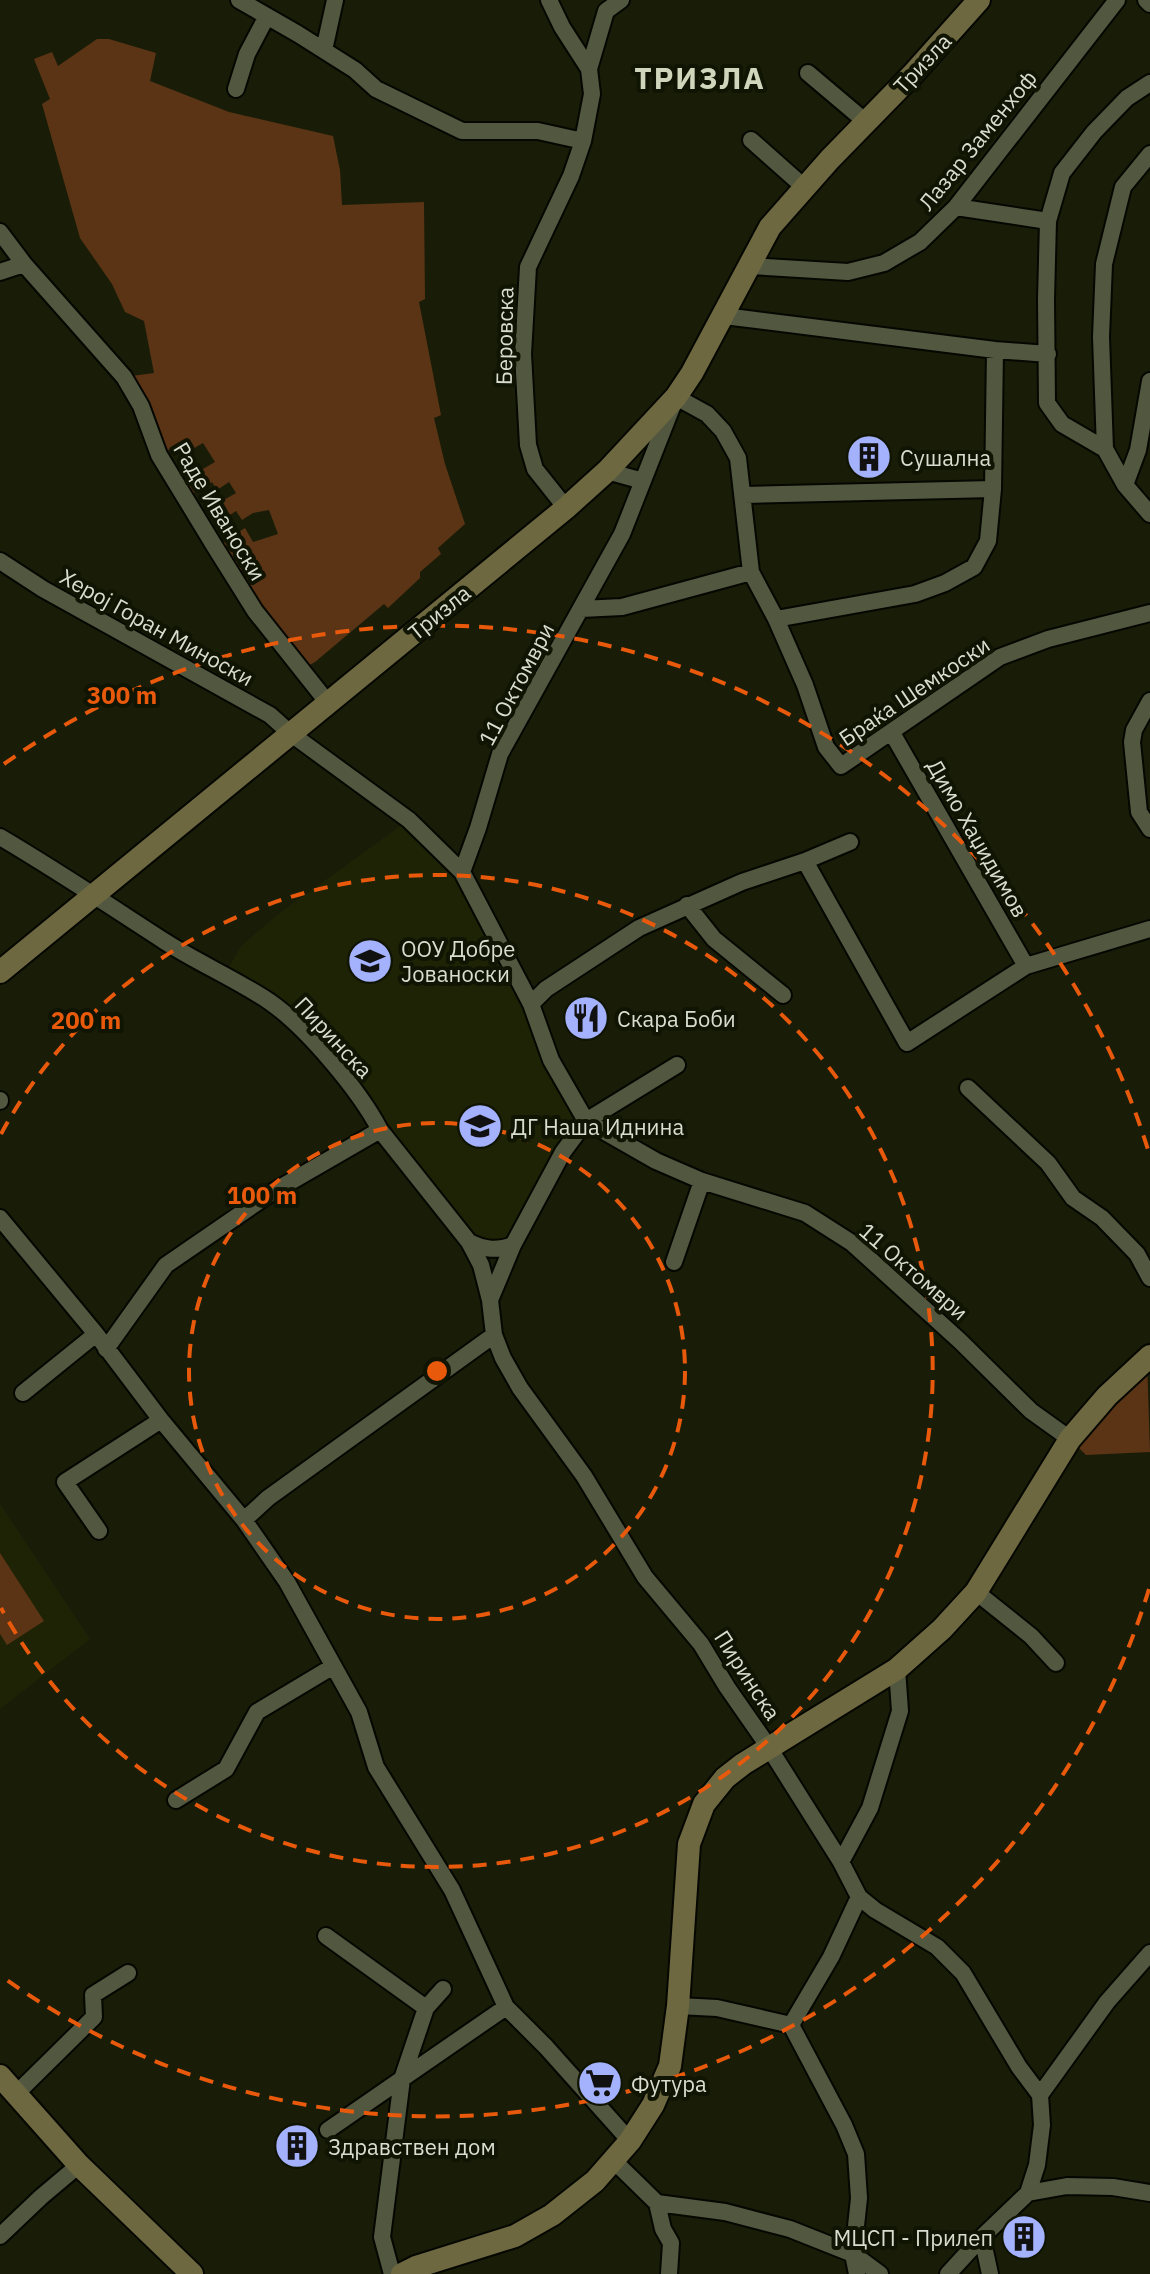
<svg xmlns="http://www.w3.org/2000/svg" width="1150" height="2274" viewBox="0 0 1150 2274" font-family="'IBM Plex Sans',sans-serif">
	<rect width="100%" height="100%" fill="#191d08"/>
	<path fill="#1e2306" d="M409,820L462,872L586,1121L513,1245L481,1248L302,1028L224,976L241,946L281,912Z
		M0,1504L90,1639L0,1709Z"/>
	<path fill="#5b3415" d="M97,39H109L156,53L150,81L229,112L333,136L340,170L342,205L424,202L425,299L419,302L441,415L434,418L445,464L465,524L438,548L441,554L420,572V578L388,608L384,604L315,662L301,670L215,547L245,528L253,542L278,534L269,510L253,513L242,520L236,511L230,515L222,501L236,493L229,482L217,490L212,482L185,498L177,484L215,462L203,443L189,451L183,442L159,455L124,377L154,373L144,321L125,312L112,284L80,238L42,104L50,99L34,59L52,52L58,66Z
		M1147,1359L1150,1452L1086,1455L1070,1439Z
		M0,1553L44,1621L7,1645L0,1634Z"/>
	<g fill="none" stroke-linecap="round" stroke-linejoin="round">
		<g stroke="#050700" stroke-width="20">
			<path id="street" d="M239,0L298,34L355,70L376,89L462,131H538L583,141
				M549,0L562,27L589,69L592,94L583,141L571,176L528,267L523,354L528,445L535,469L566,508
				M1146,0L1150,4
				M324,50L335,0
				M589,69L606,11L621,0
				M808,73L866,122
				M1150,83L1127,98L1094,132L1062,173L1048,221L1046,299L1047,403L1062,424L1105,449L1125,485L1150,514
				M236,89L247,54L267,16
				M751,140L804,187
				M956,207L1048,221
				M0,232L24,264L124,377L141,406L159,455L215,547L255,611L328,703
				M750,266L848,272L884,263L920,242L956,207L1117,0
				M0,272L24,264
				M724,316L995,350L1048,354
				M1105,449L1101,337L1104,264L1123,187L1150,154
				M607,471L643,481
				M1125,485L1138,450L1150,381
				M744,495L993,489
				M0,561L43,589L270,715L290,733L409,820L462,872L531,1004L551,1060L586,1121L656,1161L702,1181L805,1213L852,1243L960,1341L1031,1411L1070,1439
				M581,609L622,607L751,572
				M776,619L915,594L945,583L974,567L988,541L993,489L995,350
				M1150,701L1134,730L1132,742L1139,812L1150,829
				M892,733L1026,966
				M0,837C56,870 110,906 164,941C198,963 236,979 270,1002C307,1028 359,1090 380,1130L469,1242C485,1250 497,1251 513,1245
				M805,861L907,1043L1026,966L1150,929
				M462,872L478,828L500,754L622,534L676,397L707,414L723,431L738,458L751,572L776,619L805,685L826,747L841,766L1000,657L1048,639L1150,613
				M687,905L714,939L783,995
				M531,1004L546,989L639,928L742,882L805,861L850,842
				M968,1088L1048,1163L1073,1198L1102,1218L1137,1254L1150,1278
				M0,1101V1100
				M0,1218L96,1334L161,1420L244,1520L287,1582L359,1712L376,1767L452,1890L506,2007L546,2047L630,2141
				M469,1242L481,1265L490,1300L494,1335L503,1358L520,1388L584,1476L645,1577L701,1644L727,1687L768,1746L841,1862L859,1897L875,1910L937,1947L963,1973L1019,2067L1040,2095
				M674,1262L702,1181
				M490,1300L513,1245L563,1152L586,1121L677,1065
				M106,1349L166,1265L271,1193L380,1130
				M23,1393L96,1334
				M244,1520L268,1498L494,1335
				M99,1531L65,1482L161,1420
				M976,1592L1031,1636L1056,1663
				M176,1800L226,1769L257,1712L332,1667
				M841,1862L870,1808L900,1711L897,1669
				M326,1936L426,2008
				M678,2006L717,2008L791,2025
				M791,2025L844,2125L856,2154L859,2198L853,2254L857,2274
				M791,2025L831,1957L859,1897
				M16,2094L94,2017L93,1995L128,1973
				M328,2130L506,2007
				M613,2160L657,2203L725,2212L790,2229L853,2254L880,2274
				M1028,2193L1067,2186L1113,2187L1150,2193
				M657,2203L663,2229L671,2243L669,2274
				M0,2236L41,2197L79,2165
				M982,2237L990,2274
				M392,2274L382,2237L402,2079L426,2008L443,1989
				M948,2274L982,2237L1028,2193L1037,2165L1042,2125L1040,2095L1107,2002L1150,1953"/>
		</g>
		<g stroke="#050700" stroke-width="26">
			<path id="secondary" d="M0,972L566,508L607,471L676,397L692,373L770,227L830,159L912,75L979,0
				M0,2076L79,2165L192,2274
				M402,2274L416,2267L515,2236L552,2215L595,2181L630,2141L653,2105L670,2066L678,2006L689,1844L704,1804L725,1778L743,1764L897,1669L942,1629L976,1592L1070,1439L1107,1396L1150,1356"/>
		</g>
		<use href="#street" stroke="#525740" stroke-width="16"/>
		<use href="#secondary" stroke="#6e6840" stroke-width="22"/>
	</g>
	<g fill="none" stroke="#e8590c" stroke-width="4" stroke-dasharray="14 10">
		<circle cx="437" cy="1371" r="248"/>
		<path d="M1 1134A496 496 0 1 1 1 1608"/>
		<path d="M1149 1589A745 745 0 0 1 4 1978M4 764A745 745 0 0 1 1149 1153"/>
	</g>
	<defs>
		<g id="building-disc" transform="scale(2.3)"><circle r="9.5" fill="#a4b1fc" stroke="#101402"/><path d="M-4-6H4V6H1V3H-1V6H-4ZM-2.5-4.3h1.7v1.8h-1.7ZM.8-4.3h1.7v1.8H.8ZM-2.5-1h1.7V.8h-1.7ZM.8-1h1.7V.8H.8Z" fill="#111"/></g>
		<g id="school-disc" transform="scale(2.3)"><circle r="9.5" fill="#a4b1fc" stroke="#101402"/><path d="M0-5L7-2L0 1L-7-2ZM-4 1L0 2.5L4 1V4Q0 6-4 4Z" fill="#111"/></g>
		<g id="restaurant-disc" transform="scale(2.3)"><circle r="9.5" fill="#a4b1fc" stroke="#101402"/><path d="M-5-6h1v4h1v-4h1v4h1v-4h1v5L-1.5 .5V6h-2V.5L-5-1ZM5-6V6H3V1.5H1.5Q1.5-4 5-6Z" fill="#111"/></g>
		<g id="supermarket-disc" transform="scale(2.3)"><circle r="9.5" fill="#a4b1fc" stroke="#101402"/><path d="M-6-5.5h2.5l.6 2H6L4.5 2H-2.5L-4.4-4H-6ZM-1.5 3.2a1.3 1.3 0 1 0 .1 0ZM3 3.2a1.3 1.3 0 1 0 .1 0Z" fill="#111"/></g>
	</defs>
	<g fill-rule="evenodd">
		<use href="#building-disc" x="869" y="457"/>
		<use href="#school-disc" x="370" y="961"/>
		<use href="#restaurant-disc" x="586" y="1018"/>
		<use href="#school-disc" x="480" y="1126"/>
		<use href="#supermarket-disc" x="600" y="2083"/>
		<use href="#building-disc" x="297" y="2146"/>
		<use href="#building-disc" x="1024" y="2237"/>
	</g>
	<g text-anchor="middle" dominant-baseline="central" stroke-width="8" stroke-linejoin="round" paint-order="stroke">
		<g font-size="22" fill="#d9ddcf" stroke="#101402">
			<text transform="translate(922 63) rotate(-47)">Тризла</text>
			<text transform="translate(977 140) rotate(-51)">Лазар Заменхоф</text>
			<text transform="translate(504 336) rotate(-89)">Беровска</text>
			<text transform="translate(220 511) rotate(59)">Раде Иваноски</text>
			<text transform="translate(439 612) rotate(-39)">Тризла</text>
			<text transform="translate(157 627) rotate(29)">Херој Горан Миноски</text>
			<text transform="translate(516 684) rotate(-62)">11 Октомври</text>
			<text transform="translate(914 691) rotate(-34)">Браќа Шемкоски</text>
			<text transform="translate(978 838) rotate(60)">Димо Хаџидимов</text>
			<text transform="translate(334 1037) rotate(47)">Пиринска</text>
			<text transform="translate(914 1271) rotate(41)">11 Октомври</text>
			<text transform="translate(748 1675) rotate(57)">Пиринска</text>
		</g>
		<g font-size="22" fill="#d9ddcf" stroke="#101402" text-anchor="start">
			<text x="900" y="457">Сушална</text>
			<text x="401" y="948">ООУ Добре<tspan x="401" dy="25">Јованоски</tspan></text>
			<text x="617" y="1018">Скара Боби</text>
			<text x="511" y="1126">ДГ Наша Иднина</text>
			<text x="631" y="2083">Футура</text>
			<text x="328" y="2146">Здравствен дом</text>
			<text x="993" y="2237" text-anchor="end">МЦСП - Прилеп</text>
		</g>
		<g font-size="30" font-weight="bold" letter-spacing="2" fill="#cfd6bb" stroke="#101402">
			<text x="700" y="77">ТРИЗЛА</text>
		</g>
	</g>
	<circle cx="437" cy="1371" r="12" fill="#e8590c" stroke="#101402" stroke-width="4"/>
	<g font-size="24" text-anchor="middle" font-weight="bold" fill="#e8590c" stroke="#101402" stroke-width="8" stroke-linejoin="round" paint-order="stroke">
		<text x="122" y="704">300 m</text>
		<text x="86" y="1029">200 m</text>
		<text x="262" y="1204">100 m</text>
	</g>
</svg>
